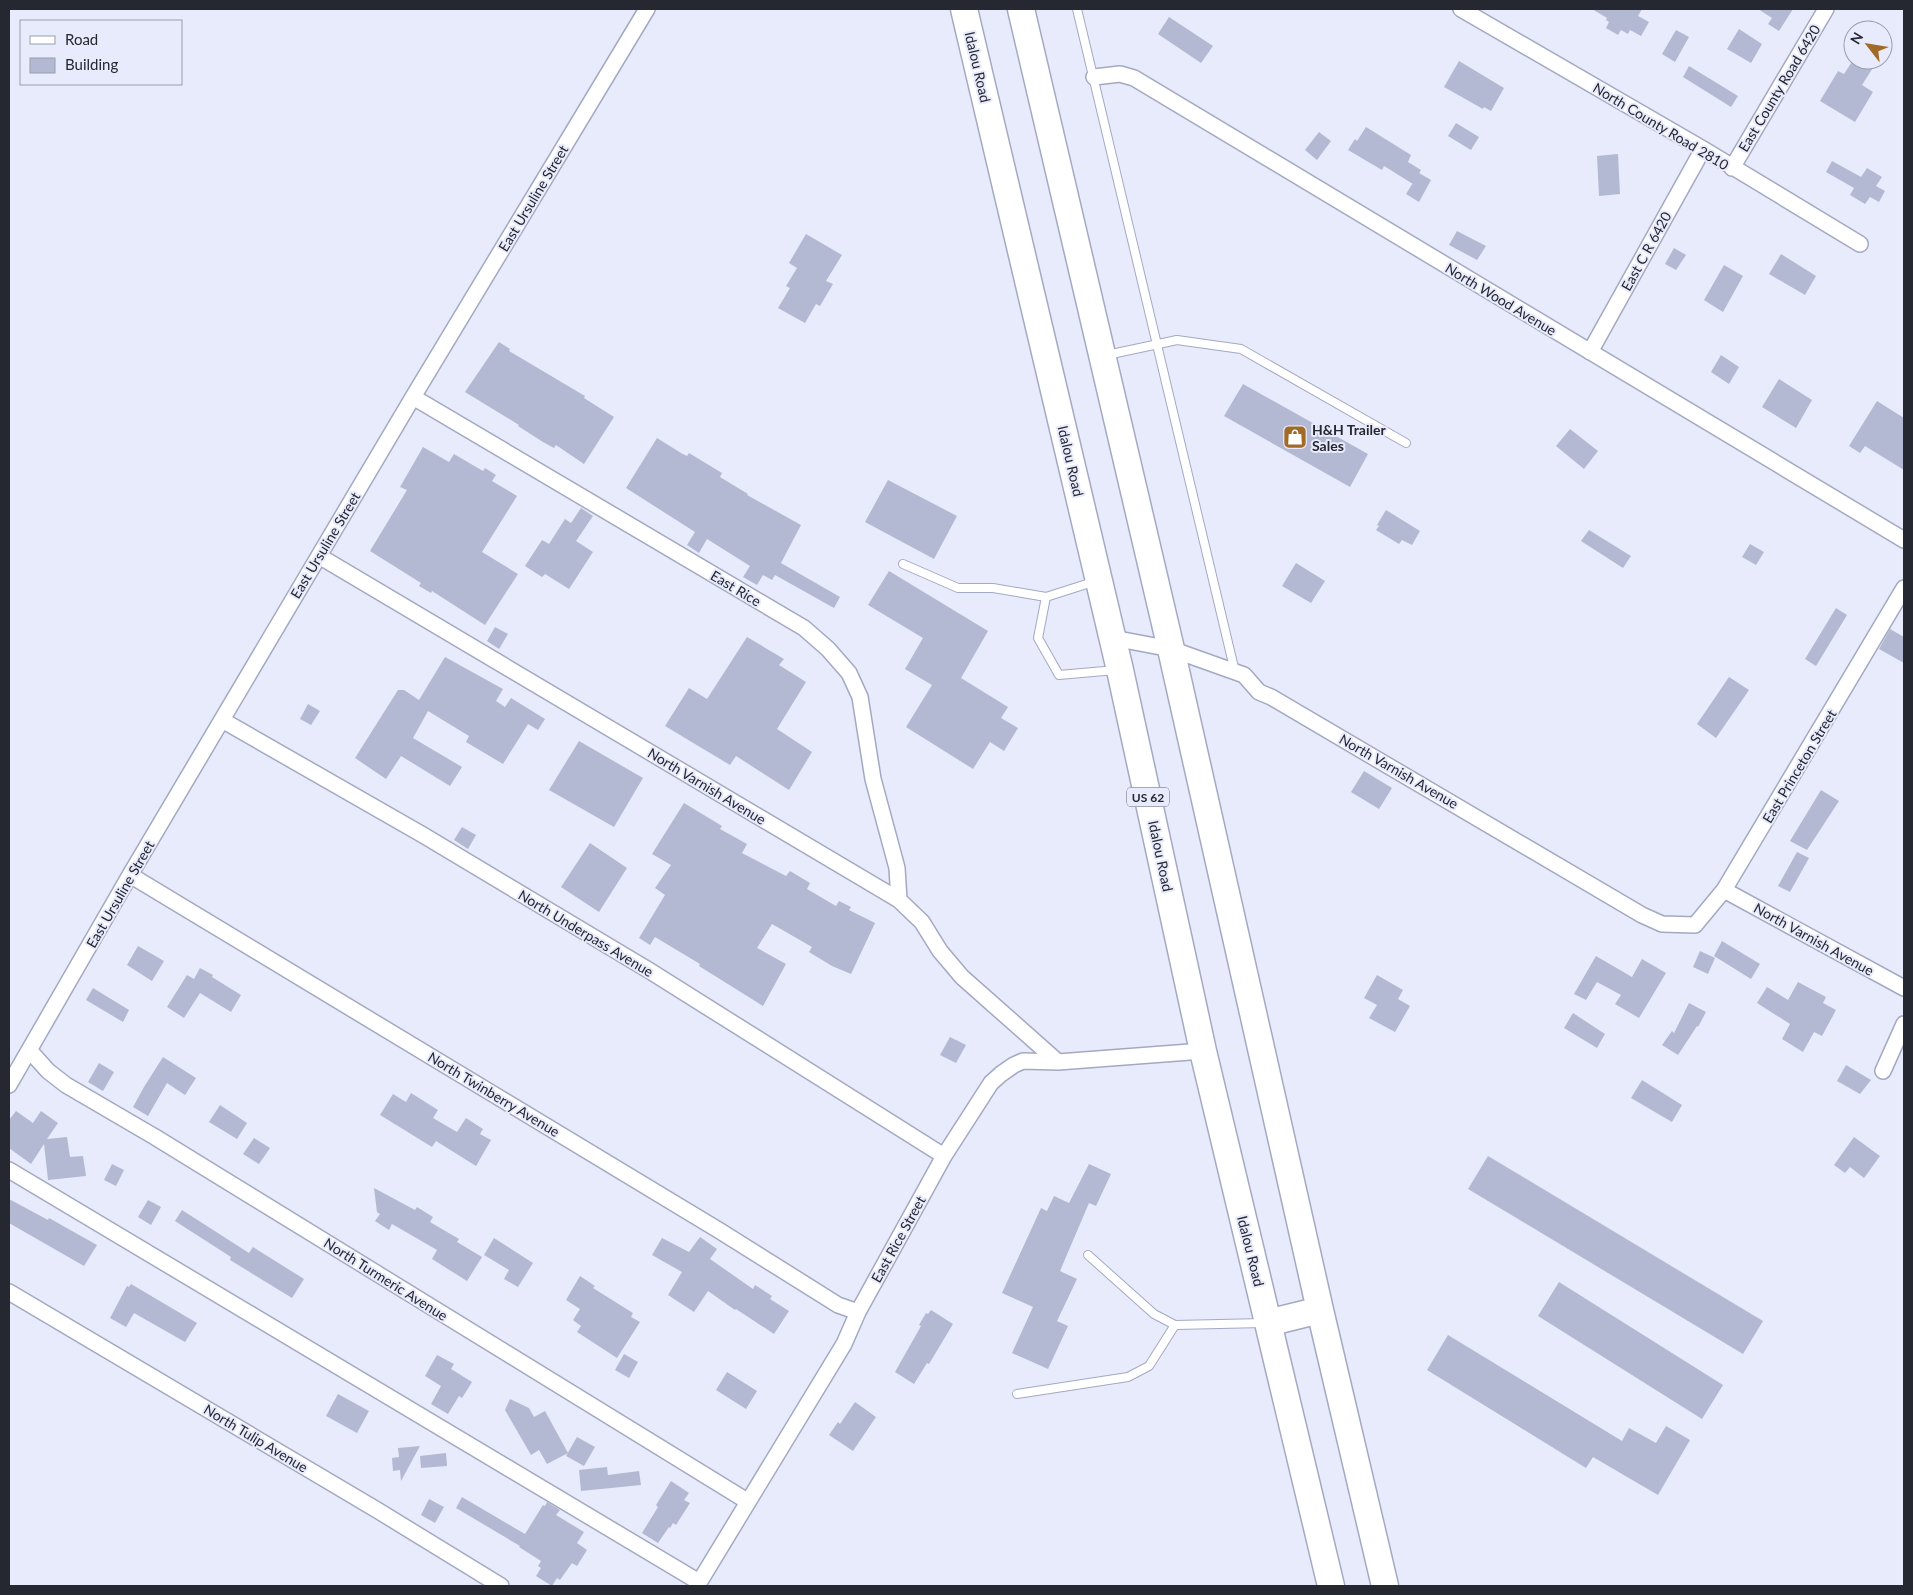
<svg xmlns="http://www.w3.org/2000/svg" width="1913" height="1595" viewBox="0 0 1913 1595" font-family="Lato,sans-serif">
	<rect width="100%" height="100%" fill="#e8ebfb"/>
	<path fill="#b4b9d3" d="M1592,9H1642L1638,16L1649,22L1641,36L1630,30L1628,34L1621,30L1618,35L1606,28L1609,22L1606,20L1607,18Z
		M1758,9H1793L1779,31L1768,24L1772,18Z
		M1169,17L1213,46L1201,63L1158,34Z
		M1739,29L1762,44L1751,63L1727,49Z
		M1676,30L1689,37L1675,62L1662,54Z
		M1853,60H1878L1862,85L1873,92L1855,122L1820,101L1838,71L1844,74Z
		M1459,61L1504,88L1491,111L1484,107L1483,109L1444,87Z
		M1689,66L1738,96L1731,107L1683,77Z
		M1456,123L1479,137L1471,150L1448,136Z
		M1366,127L1411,155L1408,162L1421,170L1413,184L1384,166L1382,170L1348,150L1355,139L1357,141Z
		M1319,132L1331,141L1317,160L1305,150Z
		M1618,154L1620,194L1599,196L1597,156Z
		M1832,161L1861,177L1867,168L1882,177L1876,186L1885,191L1879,202L1870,197L1865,204L1850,195L1854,188L1826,172Z
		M1419,173L1431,180L1419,202L1406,194Z
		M1457,231L1486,246L1477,260L1449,245Z
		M806,234L842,255L826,281L833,284L820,306L816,304L805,323L778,308L790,288L786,286L797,268L789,263Z
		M1674,248L1686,255L1676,270L1665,264Z
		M1781,254L1816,276L1805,295L1769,274Z
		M1724,265L1743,276L1723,312L1704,300Z
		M499,342L510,349L509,351L585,396L584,398L614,417L584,464L556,445L554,448L543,442L518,426L519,425L465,392Z
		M1721,355L1739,367L1729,384L1711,372Z
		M1779,379L1812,400L1796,428L1762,407Z
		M1243,384L1368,454L1350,487L1224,416Z
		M1877,401L1904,418V470L1865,446L1860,453L1849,446Z
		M1570,429L1598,451L1584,469L1556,446Z
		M657,438L681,453L687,456L689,453L722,473L720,477L748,494L747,495L801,525L781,563L840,597L834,608L775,575L772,580L763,575L757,585L743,577L750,566L707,539L699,553L687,545L695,532L626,488Z
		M423,447L449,462L454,454L483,471L485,468L496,475L492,481L517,496L482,552L518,574L485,625L432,591L431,593L419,586L421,583L370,551L407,490L400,487Z
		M888,480L957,516L934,559L865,522Z
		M581,508L593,516L576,541L593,552L569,589L545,574L542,577L525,566L542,540L549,544L565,519L571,523Z
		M1386,510L1420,531L1412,545L1402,540L1399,544L1376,530L1379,526L1377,525Z
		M1589,530L1631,556L1623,568L1581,541Z
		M1750,544L1764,552L1756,565L1742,557Z
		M1296,563L1325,581L1311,603L1282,586Z
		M889,571L988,631L961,678L1008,707L1001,718L1018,728L1004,751L990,742L973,769L906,727L932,685L905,669L923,638L868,605Z
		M1836,608L1847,615L1816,666L1805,659Z
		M495,627L508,634L499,649L487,641Z
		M1890,629L1904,637V663L1879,649Z
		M747,637L784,659L779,665L806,682L777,729L812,752L789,790L736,756L730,765L665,726L689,688L707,699Z
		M445,657L503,689L496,701L505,707L511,698L545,719L538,730L528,724L503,764L466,742L469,736L428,711L413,738L462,767L450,786L401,756L386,779L355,758L398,690H404L419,700Z
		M1729,677L1749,690L1716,738L1697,724Z
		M308,704L320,711L311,725L300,719Z
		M579,741L643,778L614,827L549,790Z
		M1364,771L1392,788L1379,809L1351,792Z
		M1821,790L1839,801L1807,850L1790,841Z
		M684,803L722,826L720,829L747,844L742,853L786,876L790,871L810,883L807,889L836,906L839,901L851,907L849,910L875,923L851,974L832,966L809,952L812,947L772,924L757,948L786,964L763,1006L699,966L700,964L655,937L650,945L639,938L665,895L655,888L671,865L652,854Z
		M462,827L476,835L468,849L454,840Z
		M590,843L627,868L599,912L561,887Z
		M1797,852L1809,858L1790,892L1778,886Z
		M1722,941L1760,964L1751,979L1714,956Z
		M138,946L164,961L152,981L127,965Z
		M1700,951L1715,958L1708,974L1693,967Z
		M1596,956L1632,977L1642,959L1666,973L1639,1018L1615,1004L1621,995L1597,982L1586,1000L1574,994Z
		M200,968L213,975L212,977L241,995L231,1012L200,993L184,1018L167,1007L187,975L194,979Z
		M1377,975L1403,990L1398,999L1410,1006L1395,1032L1369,1018L1377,1005L1364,998Z
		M1798,982L1826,997L1823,1003L1836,1010L1822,1036L1814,1032L1803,1052L1782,1039L1790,1024L1757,1003L1767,987L1788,1000Z
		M93,988L129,1010L123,1022L86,1000Z
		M1689,1003L1706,1012L1698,1027L1697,1026L1678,1055L1662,1045L1672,1031L1674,1033Z
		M1573,1013L1605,1034L1597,1048L1564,1028Z
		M950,1037L966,1045L956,1063L940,1055Z
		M163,1057L196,1078L185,1095L167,1083L148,1116L133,1107L144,1087Z
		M99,1063L114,1072L103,1091L88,1082Z
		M1846,1065L1871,1080L1860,1094L1837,1081Z
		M1642,1080L1682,1105L1672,1122L1631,1098Z
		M411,1093L438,1110L433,1118L457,1132L466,1118L483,1129L480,1134L491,1140L476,1166L436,1141L432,1147L380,1115L393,1094L406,1102Z
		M220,1105L247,1123L237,1139L209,1122Z
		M16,1111L33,1123L41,1111L58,1123L47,1139L67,1137L70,1157L83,1156L86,1176L48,1180L44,1144L31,1164L9,1148V1120Z
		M1854,1137L1880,1156L1864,1178L1850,1167L1845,1173L1834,1165Z
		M254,1138L270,1148L259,1164L243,1154Z
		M1488,1156L1763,1321L1743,1354L1468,1189Z
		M112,1164L124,1170L116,1186L104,1180Z
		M1089,1164L1111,1174L1096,1206L1089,1203L1060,1271L1077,1279L1057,1321L1068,1326L1048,1369L1012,1353L1033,1307L1002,1293L1041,1208L1047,1211L1054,1196L1069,1203Z
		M374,1188L415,1210L417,1207L433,1217L430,1222L459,1239L457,1242L482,1257L467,1281L432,1259L437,1250L392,1224L389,1230L375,1221L380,1214L377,1212Z
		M9,1199L48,1220L49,1218L97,1245L84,1266L9,1223Z
		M148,1200L161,1207L151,1225L138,1217Z
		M182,1210L249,1253L253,1247L304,1279L292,1298L230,1260L231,1257L175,1221Z
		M700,1237L717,1249L710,1259L753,1289L755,1285L772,1296L770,1299L789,1311L774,1334L736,1309L735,1310L708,1291L694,1312L668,1295L682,1272L652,1255L662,1238L689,1252Z
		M494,1238L533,1263L518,1287L504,1279L509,1270L484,1255Z
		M580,1276L595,1286L593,1288L633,1313L631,1317L640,1322L617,1358L577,1332L581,1326L573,1320L580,1309L566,1300Z
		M1559,1282L1723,1385L1702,1419L1538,1316Z
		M131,1284L197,1323L185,1342L134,1313L126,1327L110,1318L127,1286L129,1287Z
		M931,1310L953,1324L929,1364L927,1363L914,1384L895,1372L921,1326L919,1325L926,1313L928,1314Z
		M1448,1335L1622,1441L1629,1428L1656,1443L1666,1426L1690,1440L1658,1495L1593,1457L1586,1468L1427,1370Z
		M624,1354L638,1362L629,1378L615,1370Z
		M437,1355L454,1364L451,1369L472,1382L462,1398L459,1396L448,1414L431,1404L441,1386L425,1376Z
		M727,1372L757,1391L746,1409L716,1390Z
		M338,1394L369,1411L357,1433L326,1416Z
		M510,1399L529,1408L534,1417L545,1411L568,1453L547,1464L539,1450L531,1455L505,1410Z
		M855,1402L876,1417L853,1451L829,1435L838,1422L840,1424Z
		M577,1437L595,1447L584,1466L566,1456Z
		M420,1446L401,1481L400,1470L393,1471L392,1458L399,1457L398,1448Z
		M446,1453L447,1466L421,1468L420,1456Z
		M607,1467L608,1475L639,1471L641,1485L581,1491L579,1470Z
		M671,1481L689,1493L684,1500L690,1503L676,1525L673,1523L670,1528L669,1527L658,1543L642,1533L658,1507L656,1505Z
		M462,1497L525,1534L543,1505L545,1506L547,1502L560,1510L556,1515L584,1532L577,1543L587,1550L577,1566L572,1563L560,1580L557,1578L552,1586L536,1576L541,1568L538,1566L541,1561L519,1547L520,1546L456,1508Z
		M429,1499L444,1507L435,1523L421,1515Z"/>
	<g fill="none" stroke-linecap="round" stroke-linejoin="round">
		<g stroke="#a4a9c3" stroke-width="10">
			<path id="service" d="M1077,9L1235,672
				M1107,355L1177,340L1241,349L1406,443
				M903,564L958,588H993L1046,597
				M1096,581L1046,597L1038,638L1059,675L1116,670
				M1088,1255L1154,1314L1175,1325
				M1017,1394L1128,1377L1149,1366L1175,1325L1264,1323"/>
		</g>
		<g stroke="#a4a9c3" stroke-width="18">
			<path id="minor" d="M1461,9L1703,149L1860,244
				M1094,77L1120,74L1134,78L1904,540
				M1732,168L1826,9
				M1590,352L1703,149
				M413,397L804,628L828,649L849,673L860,697L873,779L897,868L899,900
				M319,556L899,900L922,922L940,951L962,977L1058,1062
				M1113,638L1171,649L1244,675L1259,692L1271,697L1642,915L1662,924L1695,925L1724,890L1904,588
				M222,720L423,835L650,971L944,1156
				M130,875L720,1231L838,1305L858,1312
				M1724,890L1904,988
				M30,1051L48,1071L66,1085L155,1137L747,1501
				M1883,1071L1904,1024
				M9,1085L130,875L413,397L647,9
				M9,1170L699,1582
				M9,1292L377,1510L501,1586
				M697,1586L844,1344L858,1312L944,1156L991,1083L1001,1074L1014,1065L1023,1061L1058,1062L1203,1051"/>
		</g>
		<g stroke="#a4a9c3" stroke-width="29">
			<path id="trunk" d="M964,9L1120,670L1203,1051L1331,1586
				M1021,9L1171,649L1320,1310L1385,1586
				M1268,1323L1320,1310"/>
		</g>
		<use href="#service" stroke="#fff" stroke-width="8"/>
		<use href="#minor" stroke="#fff" stroke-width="15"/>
		<use href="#trunk" stroke="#fff" stroke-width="26"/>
	</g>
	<defs>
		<g id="shop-square" transform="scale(1.25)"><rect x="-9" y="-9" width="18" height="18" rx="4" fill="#a16a26" stroke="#e8ebfb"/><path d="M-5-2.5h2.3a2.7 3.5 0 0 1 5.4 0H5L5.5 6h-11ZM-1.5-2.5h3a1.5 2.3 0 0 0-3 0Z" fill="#fff"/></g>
	</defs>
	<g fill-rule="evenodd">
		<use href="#shop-square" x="1295" y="437"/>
	</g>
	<g text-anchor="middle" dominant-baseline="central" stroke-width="4" stroke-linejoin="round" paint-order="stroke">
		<rect fill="#e8ebfb" stroke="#60626e" stroke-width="1" x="1127" y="787.5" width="42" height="19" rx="4"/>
		<g font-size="12" font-weight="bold" fill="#252731">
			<text x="1148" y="797">US 62</text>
		</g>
		<g font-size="14" fill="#252731" stroke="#e8ebfb">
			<text transform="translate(978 67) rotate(77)">Idalou Road</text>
			<text transform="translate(1779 88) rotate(-59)">East County Road 6420</text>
			<text transform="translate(1661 126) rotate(31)">North County Road 2810</text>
			<text transform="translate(533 198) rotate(-59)">East Ursuline Street</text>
			<text transform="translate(1646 251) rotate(-61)">East C R 6420</text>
			<text transform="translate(1501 299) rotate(31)">North Wood Avenue</text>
			<text transform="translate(1071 461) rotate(77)">Idalou Road</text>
			<text transform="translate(325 545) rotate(-59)">East Ursuline Street</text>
			<text transform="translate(736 588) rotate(31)">East Rice</text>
			<text transform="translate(1799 766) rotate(-59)">East Princeton Street</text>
			<text transform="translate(1399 771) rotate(30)">North Varnish Avenue</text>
			<text transform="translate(707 786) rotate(31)">North Varnish Avenue</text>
			<text transform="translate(1161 856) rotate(78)">Idalou Road</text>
			<text transform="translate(120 894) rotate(-60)">East Ursuline Street</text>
			<text transform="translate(586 933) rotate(31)">North Underpass Avenue</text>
			<text transform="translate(1814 939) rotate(29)">North Varnish Avenue</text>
			<text transform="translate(494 1094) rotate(31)">North Twinberry Avenue</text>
			<text transform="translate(898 1239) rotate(-61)">East Rice Street</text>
			<text transform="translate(1251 1251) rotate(76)">Idalou Road</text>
			<text transform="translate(386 1279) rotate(32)">North Turmeric Avenue</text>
			<text transform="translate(256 1438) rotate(31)">North Tulip Avenue</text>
		</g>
		<g font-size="14" font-weight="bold" fill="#252731" stroke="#e8ebfb" text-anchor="start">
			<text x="1312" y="429">H&amp;H Trailer<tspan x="1312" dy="16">Sales</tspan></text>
		</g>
	</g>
	<rect width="1913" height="1595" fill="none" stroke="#252731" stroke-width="20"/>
	<rect x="20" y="20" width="162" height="65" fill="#e8ebfb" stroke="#9a9daa"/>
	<rect x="30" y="36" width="25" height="8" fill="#ffffff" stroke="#9a9daa"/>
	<text x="65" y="45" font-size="15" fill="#252731">Road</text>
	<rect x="30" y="58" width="25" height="15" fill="#b4b9d3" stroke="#9a9daa"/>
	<text x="65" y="70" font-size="15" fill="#252731">Building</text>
	<g transform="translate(1868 45) rotate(301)"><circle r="24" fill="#e8ebfb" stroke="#9a9daa"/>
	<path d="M0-4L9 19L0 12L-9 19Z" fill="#a16a26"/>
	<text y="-8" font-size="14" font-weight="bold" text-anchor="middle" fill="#252731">N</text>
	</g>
</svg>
